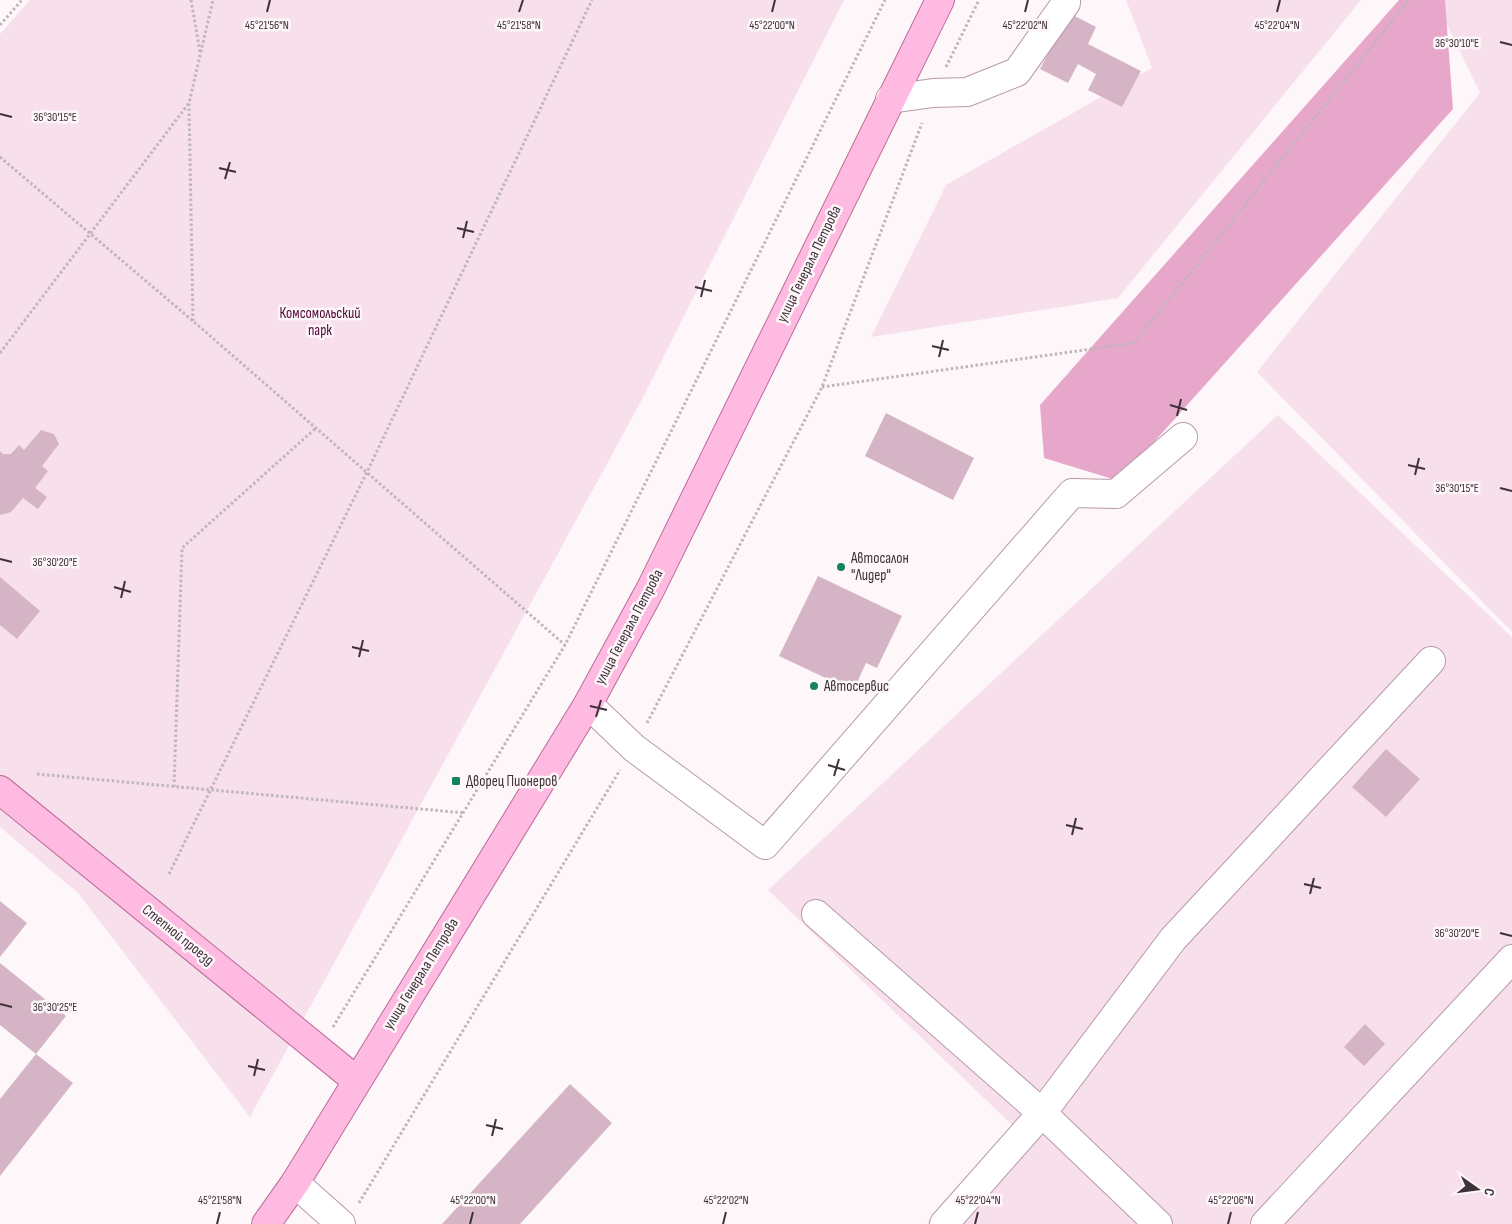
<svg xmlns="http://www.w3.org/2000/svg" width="1512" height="1224" viewBox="0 0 1512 1224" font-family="'Sofia Sans Condensed',sans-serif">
	<rect width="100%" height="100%" fill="#fef7fa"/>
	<path fill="#f7dfeb" d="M30,0H844L638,407L250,1117L78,893L0,827V34Z
		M1126,0H1361L1118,298L871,337L946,185L1152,68Z
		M1435,0H1512V632L1257,372L1480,93Z
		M1278,415L1512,637V1224H927L1012,1125L768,890Z"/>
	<path fill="#e7a7ca" d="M1399,0H1445L1453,109L1119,481L1044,458L1040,405Z"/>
	<path fill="#d5b5c5" d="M1069,13L1096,27L1088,44L1141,71L1122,107L1088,90L1096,74L1078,64L1068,83L1040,69Z
		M886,413L974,458L953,500L865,456Z
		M41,430L54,434L59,444L42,466L48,471L35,488L47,497L38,509L23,498L11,512L0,515V451L3,454H11L19,445L24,450Z
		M818,576L902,616L877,668L866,663L853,691L779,656Z
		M0,577L40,611L17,639L0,625Z
		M1386,749L1420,779L1386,817L1352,787Z
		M0,901L27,923L0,957Z
		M0,963L66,1016L36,1054L0,1025Z
		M1365,1024L1385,1044L1364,1066L1344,1047Z
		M36,1054L73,1083L0,1176V1099Z
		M570,1084L612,1123L520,1224H442Z"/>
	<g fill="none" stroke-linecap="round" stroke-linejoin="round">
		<g stroke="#b899a9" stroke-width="30">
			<path id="minor" d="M890,99L933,93L967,92L1017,72L1066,3V0
				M588,704L634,748L765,845L1072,493L1116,494L1183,437
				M816,914L1042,1113L1158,1224
				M295,1183L341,1224
				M944,1224L1042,1113L1173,939L1431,661
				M1265,1224L1512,959"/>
		</g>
		<g stroke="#bb6c9a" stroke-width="30">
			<path id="major" d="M0,790L356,1080
				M266,1224L295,1183L588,704L650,590L940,0"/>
		</g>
		<path stroke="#bfb6ba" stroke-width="3" stroke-dasharray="2.5 2.5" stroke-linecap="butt" d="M191,0L200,52
			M0,25L22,0
			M946,67L979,0
			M0,157L193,321L565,645
			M193,321L189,103L213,0
			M0,353L189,103
			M822,387L1134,343L1409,0
			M647,723L822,387L922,123
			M37,774L465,813
			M174,787L182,548L316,428
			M169,874L367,472L592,0
			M333,1027L565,645L885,0
			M359,1203L620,770"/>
		<use href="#minor" stroke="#fff" stroke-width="28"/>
		<use href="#major" stroke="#ffbae2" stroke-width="28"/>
	</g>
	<path fill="none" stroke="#3e3138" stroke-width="2" d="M267,12L270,0M519,12L523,0M772,12L775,0M1025,12L1028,0M1277,12L1280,0M1500,42L1512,45M0,114L12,117M219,168L236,172M225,179L230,162M457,228L474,232M463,238L467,221M695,287L712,291M701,297L705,280M932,346L949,350M939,357L943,340M1170,405L1187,410M1177,416L1181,399M1408,465L1425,469M1415,475L1419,458M1500,488L1512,491M0,559L12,562M114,587L131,592M121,598L125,581M352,647L369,651M359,657L363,640M590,706L607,710M596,717L601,700M828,765L845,770M834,776L839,759M1066,825L1083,829M1072,835L1076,818M1304,884L1321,888M1310,894L1314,878M1500,933L1512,936M0,1004L12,1007M248,1066L265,1070M254,1076L258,1059M486,1125L503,1129M492,1136L496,1119M217,1224L220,1212M470,1224L473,1212M723,1224L726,1212M975,1224L978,1212M1228,1224L1231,1212"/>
	<g fill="#148361" stroke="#fef7fa" stroke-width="2">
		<circle cx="841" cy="567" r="5"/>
		<circle cx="814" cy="686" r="5"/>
		<rect x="451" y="776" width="10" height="10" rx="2.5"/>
	</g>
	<g text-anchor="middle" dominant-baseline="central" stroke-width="5" stroke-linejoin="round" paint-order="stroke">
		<g font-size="15" fill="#3e3138" stroke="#fef7fa">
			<text transform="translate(809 264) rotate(-64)">улица Генерала Петрова</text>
			<text transform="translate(629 627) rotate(-62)">улица Генерала Петрова</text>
			<text transform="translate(178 935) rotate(39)">Степной проезд</text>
			<text transform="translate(421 974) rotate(-58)">улица Генерала Петрова</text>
		</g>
		<g font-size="15" fill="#500538" stroke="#fef7fa">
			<text x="320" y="313">Комсомольский<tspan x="320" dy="17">парк</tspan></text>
		</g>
		<g font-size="15" fill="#3e3138" stroke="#fef7fa" text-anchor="start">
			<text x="851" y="558">Автосалон<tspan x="851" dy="17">"Лидер"</tspan></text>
			<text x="824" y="686">Автосервис</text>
			<text x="466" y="781">Дворец Пионеров</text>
		</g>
	</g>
	<g font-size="12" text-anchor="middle" fill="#3e3138" stroke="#fef7fa" stroke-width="5" stroke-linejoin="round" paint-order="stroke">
		<text x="267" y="29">45°21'56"N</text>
		<text x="519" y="29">45°21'58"N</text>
		<text x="772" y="29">45°22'00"N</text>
		<text x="1025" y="29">45°22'02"N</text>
		<text x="1277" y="29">45°22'04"N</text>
		<text x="1457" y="47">36°30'10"E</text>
		<text x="55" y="121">36°30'15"E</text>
		<text x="1457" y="492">36°30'15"E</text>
		<text x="55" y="566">36°30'20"E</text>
		<text x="1457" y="937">36°30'20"E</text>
		<text x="55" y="1011">36°30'25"E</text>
		<text x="220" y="1204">45°21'58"N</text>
		<text x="473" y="1204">45°22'00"N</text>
		<text x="726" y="1204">45°22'02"N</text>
		<text x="978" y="1204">45°22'04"N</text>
		<text x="1231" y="1204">45°22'06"N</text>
	</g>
	<g transform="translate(1477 1189) rotate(104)" stroke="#fef7fa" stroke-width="4" paint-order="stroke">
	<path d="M0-4L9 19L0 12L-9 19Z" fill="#3e3138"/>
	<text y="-8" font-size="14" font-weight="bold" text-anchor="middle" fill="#3e3138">С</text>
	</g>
</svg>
